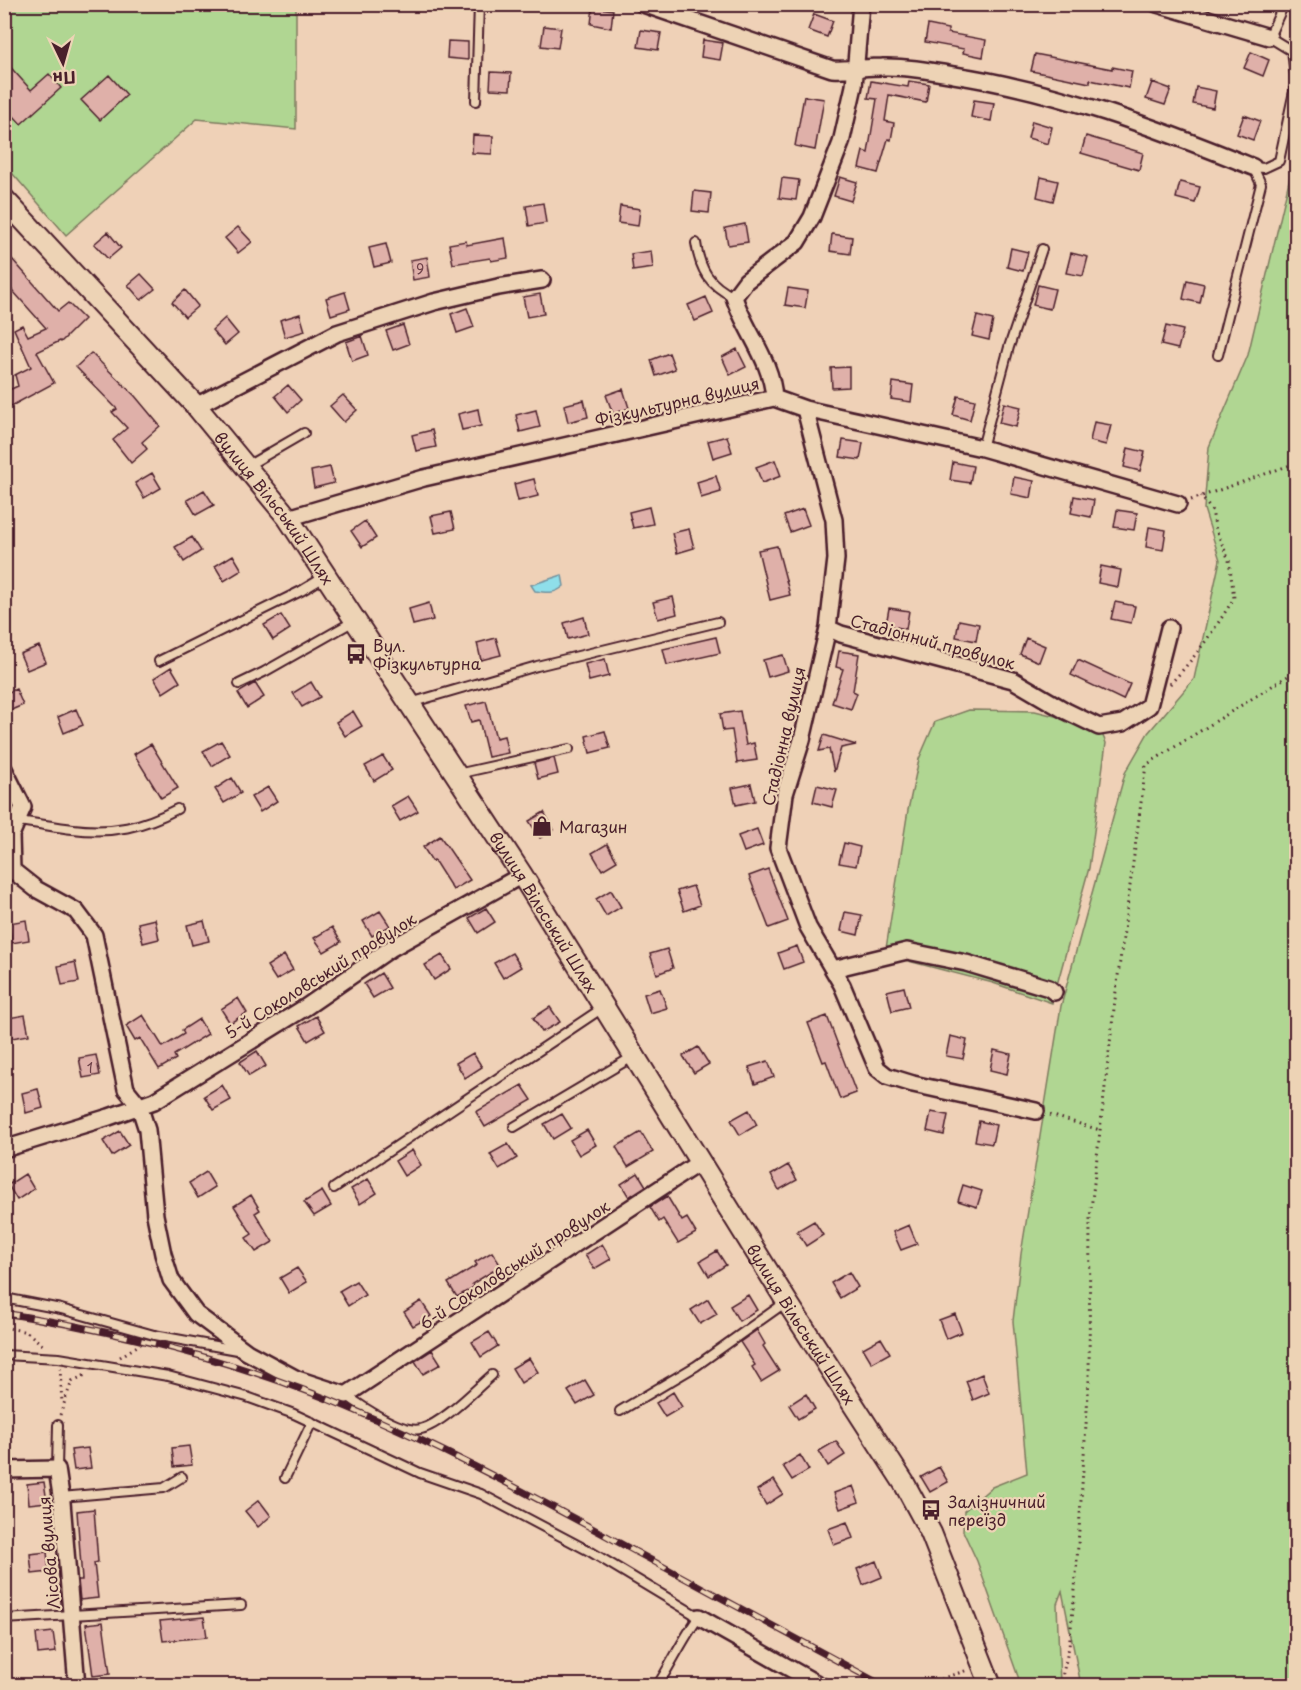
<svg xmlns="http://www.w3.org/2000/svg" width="1301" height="1690" viewBox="0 0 1301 1690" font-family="'Playpen Sans',sans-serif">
	<rect width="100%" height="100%" fill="#efd1b7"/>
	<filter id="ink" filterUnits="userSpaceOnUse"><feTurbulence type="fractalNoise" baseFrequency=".0167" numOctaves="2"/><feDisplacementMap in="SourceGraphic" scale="12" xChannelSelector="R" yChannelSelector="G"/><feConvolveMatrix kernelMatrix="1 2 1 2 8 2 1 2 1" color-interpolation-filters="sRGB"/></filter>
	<g filter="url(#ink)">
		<path fill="#b0d692" stroke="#7d7a5e" stroke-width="1.5" d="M4,5H296V129L197,119L66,235L5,165Z
			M1296,151V1685H1081L1062,1591L1057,1604L1060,1685H1021L977,1561L963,1531L964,1511L992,1487L1027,1473L1013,1321L1021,1254L1061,1006L1125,773L1148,733L1194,679L1220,560L1204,509L1209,447L1248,355Z
			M969,710L1035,711L1099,727L1106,743L1089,868L1052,1003L993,983L885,955L908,810L919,759L935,722Z"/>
		<path fill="#8fdfea" stroke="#73929e" stroke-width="1.5" d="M562,575L564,586C555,594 547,593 535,591L531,585Z"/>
		<path fill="#dfb0a9" stroke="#4a1f2b" stroke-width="1.5" d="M593,7L613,10L611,28L591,24Z
			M814,14L833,21L827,37L808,30Z
			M928,25L948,29V33L986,40L983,57L963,53L964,49L925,42Z
			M544,26L561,28L558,48L541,46Z
			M641,30L661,33L658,50L638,47Z
			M703,40L723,43L720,60L701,57Z
			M448,41L468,42V60L447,58Z
			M1251,52L1269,60L1263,76L1244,68Z
			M1035,54L1112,69V67L1132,71L1129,88L1090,80V83L1031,71Z
			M4,60L31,90L49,74L61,88L21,124L4,105Z
			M491,72L511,73L510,90L490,89Z
			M109,75L127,95L100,120L81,100Z
			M871,81L908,87L909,81L929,84L926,102L889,95L885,121L894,123L891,140L888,139L878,173L859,168L863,151L868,153L877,99L868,98Z
			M1152,82L1171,89L1165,105L1146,99Z
			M1196,87L1216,91L1213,108L1193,104Z
			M804,96L824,99L815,150L795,146Z
			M974,100L994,103L991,121L971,117Z
			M1244,115L1260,121L1253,140L1237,134Z
			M1032,121L1052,127L1048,144L1028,138Z
			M473,135L493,136L492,154L472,153Z
			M1086,136L1143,153L1139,170L1081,153Z
			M840,177L857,182L851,201L834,196Z
			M1041,177L1058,181L1053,201L1037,197Z
			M782,178L799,180L796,200L779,198Z
			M1180,182L1200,187L1195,203L1176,198Z
			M694,191L711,193L709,213L692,211Z
			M543,203L546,223L529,226L526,206Z
			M620,206L640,209L638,226L618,223Z
			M745,224L748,242L728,245L725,228Z
			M238,227L252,242L238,253L225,238Z
			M108,232L121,248L108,259L94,244Z
			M832,234L852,237L850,254L830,251Z
			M505,238L508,258L491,261L490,258L453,264L449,244L466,241L467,245Z
			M386,244L391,263L374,267L369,248Z
			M1011,248L1028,252L1023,271L1007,267Z
			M651,251L653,268L633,271L631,254Z
			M1071,253L1088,257L1083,276L1066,273Z
			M427,257L430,277L413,280L410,260Z
			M12,259L58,311L68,303L84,319L61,342L60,341L37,352L54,383L4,410V392L18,386L15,375L31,367L14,329L22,325L28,336L46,328L4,281V266Z
			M141,274L155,289L141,300L128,285Z
			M1187,280L1204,284L1200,303L1183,299Z
			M1038,285L1055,289L1050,309L1033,305Z
			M788,288L808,291L805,308L785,305Z
			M185,290L198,306L185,317L172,302Z
			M345,292L350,309L331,315L326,298Z
			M540,294L544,314L527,317L523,297Z
			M706,297L713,313L695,321L688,305Z
			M467,308L474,327L457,333L451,314Z
			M300,314L305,331L285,337L280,320Z
			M977,316L993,320L989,340L972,336Z
			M225,318L238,334L225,345L212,330Z
			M403,325L409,344L393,350L386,331Z
			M1166,326L1183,330L1178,349L1161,345Z
			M362,336L368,355L352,361L346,342Z
			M737,349L746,367L730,375L722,357Z
			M91,353L135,396L160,426L142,442L147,449L131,463L113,440L127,428L112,412L117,409L76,367Z
			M669,353L675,369L656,376L651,360Z
			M849,367V387L832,388L831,368Z
			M893,382L913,385L911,402L891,399Z
			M288,385L301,400L288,412L275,396Z
			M623,389L629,408L613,414L606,395Z
			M343,395L357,410L344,422L330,406Z
			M958,396L975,400L970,420L953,415Z
			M584,400L588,417L568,422L564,405Z
			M1004,403L1021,407L1016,427L999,423Z
			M478,409L481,426L462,430L458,414Z
			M536,410L540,427L520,432L516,415Z
			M1094,422L1111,425L1106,445L1090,441Z
			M432,430L436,447L416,451L412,435Z
			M727,436L732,452L713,458L708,441Z
			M843,440L863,443L860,460L840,457Z
			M1128,448L1145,452L1140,471L1124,467Z
			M775,460L781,476L762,483L756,467Z
			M953,462L973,466L970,483L950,480Z
			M330,467L334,483L314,488L311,471Z
			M152,473L161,488L144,498L135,483Z
			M716,476L721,492L701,498L697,482Z
			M1014,477L1034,481L1031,498L1011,494Z
			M534,479L538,496L518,501L514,484Z
			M204,490L214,505L196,515L187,500Z
			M1074,496L1094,500L1091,517L1071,513Z
			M649,507L653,524L633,528L629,512Z
			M803,509L809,525L790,532L784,516Z
			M1117,510L1137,513L1134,530L1114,527Z
			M451,512L455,529L435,533L431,516Z
			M365,521L376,538L362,547L351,531Z
			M1149,527L1166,530L1163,550L1146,547Z
			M689,529L694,548L677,553L672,533Z
			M192,537L201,551L184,562L175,547Z
			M777,546L790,595L770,600L758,550Z
			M233,555L242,570L224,581L215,566Z
			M1101,566L1121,570L1118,587L1098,583Z
			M673,597L677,614L658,619L653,602Z
			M1115,602L1135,606L1131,623L1111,619Z
			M429,603L433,620L413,625L409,609Z
			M889,608L909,611L906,629L886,625Z
			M281,615L290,629L273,640L264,625Z
			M584,617L588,634L568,639L564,623Z
			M959,620L979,624L976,641L956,637Z
			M716,637L720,653L667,665L663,649Z
			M496,638L501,655L481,660L477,643Z
			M1026,638L1045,646L1039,662L1020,654Z
			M39,646L46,662L27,670L20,654Z
			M839,651L859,654L853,691L857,693L851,709L832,703L843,669L836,667Z
			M783,655L788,671L768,677L763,660Z
			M605,659L609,676L589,681L585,664Z
			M1078,660L1130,684L1123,700L1071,675Z
			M171,667L180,682L163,693L154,678Z
			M311,682L320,697L302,707L293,693Z
			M255,683L264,697L247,708L238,693Z
			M16,689L23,705L4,713V694Z
			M486,701L496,738L504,736L508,753L488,757L479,720L471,722L466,706Z
			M76,709L83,725L64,733L58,717Z
			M353,711L362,726L345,736L336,722Z
			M740,711L746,745L754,743L757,760L737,763L732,730L723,731L720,714Z
			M605,731L610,748L590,753L586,736Z
			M824,735L856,745L841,748L834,772L829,749L819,751Z
			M221,741L230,755L212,766L203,751Z
			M151,744L178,788L161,798L134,754Z
			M383,756L392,770L374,781L365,766Z
			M554,758L558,774L538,779L534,763Z
			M232,778L241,793L224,803L215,789Z
			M751,784L755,801L736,805L732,788Z
			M817,785L837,790L832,807L813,802Z
			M268,787L277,801L260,812L251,797Z
			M408,796L418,811L400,821L391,806Z
			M544,812L554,830L540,838L529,821Z
			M757,829L763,845L744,852L738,836Z
			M440,836L470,880L453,890L434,860L432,861L423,847Z
			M844,843L860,847L856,866L839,863Z
			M607,844L617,861L602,870L592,853Z
			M768,869L788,921L769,928L749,876Z
			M693,886L700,905L684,911L677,891Z
			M611,890L621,907L606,916L596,899Z
			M486,908L495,922L478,933L469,918Z
			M380,911L390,926L372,936L363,921Z
			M845,912L862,915L858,935L841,931Z
			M155,919L159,939L143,943L138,923Z
			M26,920L29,940L12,943L9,923Z
			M204,921L209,941L192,945L187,925Z
			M332,927L341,942L324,952L314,938Z
			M797,946L803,962L784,969L778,953Z
			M667,949L673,968L657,974L650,954Z
			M512,953L521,967L503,978L494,963Z
			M284,955L293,970L276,980L267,966Z
			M442,955L451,969L434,980L425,965Z
			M75,962L79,982L62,985L58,966Z
			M381,973L390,988L373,998L364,984Z
			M904,987L909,1007L892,1011L887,991Z
			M660,989L667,1008L650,1013L644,994Z
			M238,998L247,1013L230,1023L221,1009Z
			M550,1007L560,1022L542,1032L533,1018Z
			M25,1015L29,1035L12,1038L8,1018Z
			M143,1015L163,1047L184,1034L182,1030L199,1019L208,1034L174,1055L176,1059L159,1069L140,1038L135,1041L126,1026Z
			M316,1016L325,1031L308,1041L299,1026Z
			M827,1016L856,1093L840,1099L826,1061L823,1062L808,1023Z
			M950,1036L967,1040L963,1059L946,1056Z
			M698,1047L709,1064L694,1073L683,1056Z
			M994,1050L1011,1054L1007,1074L990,1070Z
			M257,1051L266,1066L249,1076L240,1062Z
			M473,1053L482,1067L465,1078L456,1063Z
			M96,1055L100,1075L83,1078L79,1058Z
			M768,1061L774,1077L755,1084L749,1067Z
			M222,1085L231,1100L213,1110L204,1096Z
			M522,1085L532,1100L485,1127L476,1112Z
			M38,1089L43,1108L26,1113L22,1093Z
			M749,1110L757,1125L740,1135L731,1120Z
			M931,1112L948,1115L944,1135L927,1131Z
			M562,1114L571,1128L553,1139L544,1124Z
			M979,1121L996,1125L992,1144L975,1141Z
			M587,1130L596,1145L579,1155L570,1140Z
			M120,1131L129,1145L112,1156L103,1141Z
			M641,1132L653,1152L628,1167L616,1147Z
			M508,1144L517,1158L499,1169L490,1154Z
			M412,1150L421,1165L404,1176L395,1161Z
			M788,1165L797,1180L779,1190L771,1175Z
			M206,1172L215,1187L198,1198L189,1183Z
			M638,1173L646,1186L629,1197L621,1184Z
			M25,1174L34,1189L17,1200L8,1185Z
			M368,1179L377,1193L360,1204L351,1189Z
			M963,1185L982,1191L977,1207L958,1201Z
			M322,1191L331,1206L314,1216L304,1202Z
			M251,1195L260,1210L255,1213L273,1242L256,1252L246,1238L252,1234L234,1206Z
			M667,1196L682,1221L687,1218L696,1233L678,1243L663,1219L659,1222L650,1207Z
			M814,1221L823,1235L806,1246L797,1231Z
			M909,1225L917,1244L901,1250L893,1232Z
			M602,1244L611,1259L594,1269L585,1255Z
			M717,1251L726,1265L709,1276L700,1261Z
			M492,1252L501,1266L472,1284L474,1287L457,1297L448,1283L477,1265L475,1262Z
			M297,1268L307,1282L289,1293L280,1278Z
			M849,1272L858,1287L840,1298L831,1283Z
			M356,1281L365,1295L348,1306L339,1291Z
			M748,1295L757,1310L739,1321L730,1306Z
			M708,1299L717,1314L700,1324L691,1310Z
			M421,1301L431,1316L413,1326L404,1312Z
			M955,1314L962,1332L946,1339L939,1320Z
			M757,1330L765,1344L763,1346L779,1371L761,1382L752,1367L755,1365L740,1342Z
			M489,1332L498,1346L481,1357L472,1342Z
			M881,1338L890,1353L872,1363L863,1348Z
			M432,1350L441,1364L423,1374L415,1361Z
			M529,1358L538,1372L521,1383L512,1368Z
			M982,1374L989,1393L973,1400L966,1381Z
			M585,1380L594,1395L577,1405L568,1391Z
			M673,1392L682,1407L665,1417L656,1403Z
			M806,1394L815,1409L798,1419L789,1405Z
			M836,1441L845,1455L828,1466L819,1451Z
			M189,1446L192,1465L174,1467L172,1448Z
			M88,1448L91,1468L74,1470L71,1450Z
			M800,1455L809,1470L792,1480L783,1466Z
			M939,1467L948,1482L930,1492L921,1477Z
			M774,1480L783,1494L766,1505L757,1490Z
			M44,1482L47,1502L29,1504L27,1484Z
			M853,1486L859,1502L840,1509L834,1493Z
			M259,1500L271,1516L258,1527L245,1511Z
			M94,1509L98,1562L94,1563L98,1598L80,1600L78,1580H82L77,1511Z
			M847,1522L853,1538L834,1545L828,1529Z
			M47,1552L49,1572L32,1574L30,1554Z
			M876,1561L882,1577L863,1585L857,1569Z
			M204,1617L207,1637L163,1641L160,1621Z
			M103,1622L110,1674L93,1676L86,1624Z
			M53,1632L56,1652L38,1654L36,1634Z"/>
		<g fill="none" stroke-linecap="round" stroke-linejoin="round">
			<g stroke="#4a1f2b" stroke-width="12">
				<path id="service" d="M476,101L479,4
					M1253,167L1264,168L1279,161L1296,82L1292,51L1269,37L1284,4
					M696,243C700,270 709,285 734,297
					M1218,355L1261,184L1253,167
					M982,448L1009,347L1042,249
					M247,466L304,433
					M159,661L301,591L326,576
					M239,684L264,672L354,621
					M410,703L537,666L718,622
					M457,774L569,749
					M17,821C36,823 54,827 73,829C112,834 143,827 177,809
					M514,1127L634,1056
					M334,1188L604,1007
					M4,1298L61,1309L154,1335L237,1350
					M4,1355L59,1358L168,1376L247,1397L294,1414L420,1473L481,1494L591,1552L699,1617C683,1638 672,1663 657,1686
					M346,1395C361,1406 402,1434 421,1429C442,1424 475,1390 492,1375
					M620,1411L696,1366L786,1302
					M57,1469L58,1425
					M285,1478L312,1422
					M61,1497L164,1488L182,1477
					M4,1619L241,1605"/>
			</g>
			<g stroke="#4a1f2b" stroke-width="20">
				<path id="minor" d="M643,4L832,69C850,70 865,67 882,67C904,66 933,71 954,75C1058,91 1157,128 1253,167
					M1157,4L1269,37
					M774,398C772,361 745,331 734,297L746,281L797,242L812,217L841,143L854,86L861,4
					M196,406L337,333L434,302L498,287L542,280
					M805,409L834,520L836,559L828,628L802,740L785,794L778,848L808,927L842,985L877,1068L887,1076L913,1084L1036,1111
					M288,518L424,478L774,398L805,409L982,448L1178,504
					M828,628L841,634L1013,680L1066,711L1099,727L1123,723L1149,706L1169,628
					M4,769L23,807L11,835L12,870L36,889L76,911L94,935L126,1089L139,1105L147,1130L155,1215L163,1254L171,1280L196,1314L247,1352L297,1379L346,1395L700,1162
					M833,969L907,951L966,963L1049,988L1054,992
					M4,1149L109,1117L154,1101L306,1007L390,949L522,875
					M4,1470L57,1469L62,1502L77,1686
					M699,1617L821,1686"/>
			</g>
			<g stroke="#4a1f2b" stroke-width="24">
				<g id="tertiary">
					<path id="s1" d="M4,199L196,406L288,518L522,875L787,1302L904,1483L931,1533L991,1686"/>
				</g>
			</g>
			<path stroke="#4a1f2b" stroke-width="3" stroke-dasharray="1.5 4.5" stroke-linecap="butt" d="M1191,500L1296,463
				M1170,684C1195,658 1215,629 1234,598L1229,560L1216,530L1212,511L1201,496
				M1050,1115L1100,1130
				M4,1327L27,1332L45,1347
				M120,1357L142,1343
				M60,1368L62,1403
				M60,1415L72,1381L88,1374
				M918,1686L968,1670
				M1060,1686L1069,1647L1075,1590L1089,1380L1090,1218L1116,991L1146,765L1296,671"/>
			<use href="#service" stroke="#edd3b5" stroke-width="8"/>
			<use href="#minor" stroke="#edd3b5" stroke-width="15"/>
			<use href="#tertiary" stroke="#edd3b5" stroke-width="20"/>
			<g stroke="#4a1f2b" stroke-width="7">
				<path id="rail" d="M4,1313C110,1330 213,1355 312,1393C413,1432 508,1483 603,1534C697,1585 790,1635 884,1686"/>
			</g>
			<use href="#rail" stroke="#edd3b5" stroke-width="4.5" stroke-dasharray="14" stroke-linecap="butt"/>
		</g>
	</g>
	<defs>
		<g id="bus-bare" transform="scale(1.62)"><path d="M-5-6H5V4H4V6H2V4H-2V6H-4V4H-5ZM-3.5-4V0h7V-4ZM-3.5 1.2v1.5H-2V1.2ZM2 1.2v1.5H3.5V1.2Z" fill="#4a1f2b" stroke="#edd3b5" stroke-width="2.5" paint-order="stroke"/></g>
		<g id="shop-bare" transform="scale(1.62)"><path d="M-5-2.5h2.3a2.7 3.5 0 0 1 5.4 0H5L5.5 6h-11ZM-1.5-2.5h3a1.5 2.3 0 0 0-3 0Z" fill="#4a1f2b" stroke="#edd3b5" stroke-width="2.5" paint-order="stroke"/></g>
	</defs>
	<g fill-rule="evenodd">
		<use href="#bus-bare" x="356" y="654"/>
		<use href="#shop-bare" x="542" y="826"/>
		<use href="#bus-bare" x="931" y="1510"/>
	</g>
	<g text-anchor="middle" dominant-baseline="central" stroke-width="4.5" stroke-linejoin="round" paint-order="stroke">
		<g font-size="14" fill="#6f434a">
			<text x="420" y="268">9</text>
			<text x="90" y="1067">1</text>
		</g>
		<g font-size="16" fill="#4a1f2b" stroke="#edd3b5">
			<text transform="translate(677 401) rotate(-13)">Фізкультурна вулиця</text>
			<text stroke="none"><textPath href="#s1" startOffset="411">вулиця Вільський Шлях</textPath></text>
			<text transform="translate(933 641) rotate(15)">Стадіонний провулок</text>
			<text transform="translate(783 736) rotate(-77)">Стадіонна вулиця</text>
			<text stroke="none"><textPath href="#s1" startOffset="897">вулиця Вільський Шлях</textPath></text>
			<text transform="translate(320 975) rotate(-32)">5-й Соколовський провулок</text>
			<text transform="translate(514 1264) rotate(-33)">6-й Соколовський провулок</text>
			<text stroke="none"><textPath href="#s1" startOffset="1383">вулиця Вільський Шлях</textPath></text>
			<text transform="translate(48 1553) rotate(-95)">Лісова вулиця</text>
		</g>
		<g font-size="16" fill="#4a1f2b" stroke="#edd3b5" text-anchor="start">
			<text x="373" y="645">Вул.<tspan x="373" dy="18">Фізкультурна</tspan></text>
			<text x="559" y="826">Магазин</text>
			<text x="948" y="1501">Залізничний<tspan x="948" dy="18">переїзд</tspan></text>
		</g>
	</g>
	<rect width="1301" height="1690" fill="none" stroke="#edd3b5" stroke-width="24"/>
	<rect x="12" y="12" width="1277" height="1666" fill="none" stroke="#4a1f2b" stroke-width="2" filter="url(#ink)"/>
	<g transform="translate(63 63) rotate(175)" stroke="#edd3b5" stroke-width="4.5" paint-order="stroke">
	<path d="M0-4.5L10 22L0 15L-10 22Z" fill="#4a1f2b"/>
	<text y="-9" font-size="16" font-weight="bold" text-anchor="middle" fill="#4a1f2b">Пн</text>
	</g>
</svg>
